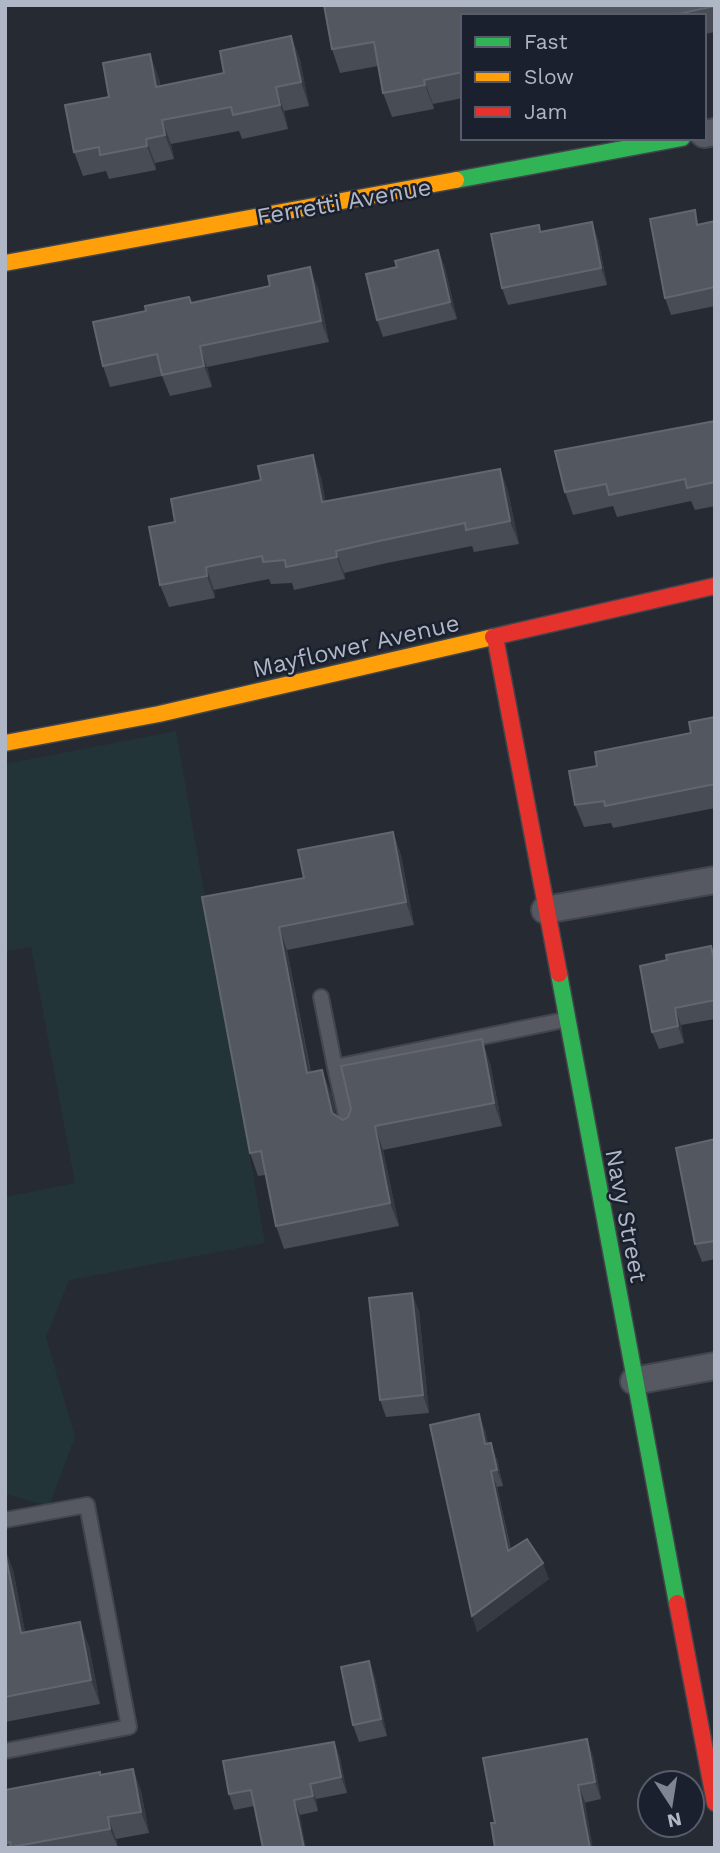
<svg xmlns="http://www.w3.org/2000/svg" width="720" height="1853" viewBox="0 0 720 1853" font-family="'Work Sans',sans-serif">
	<rect width="100%" height="100%" fill="#262a33"/>
	<path fill="#233438" d="M176,731L265,1243L69,1280L46,1337L75,1437L49,1506L5,1494V1197L75,1183L31,947L5,951V764Z"/>
	<g fill="none" stroke-linecap="round" stroke-linejoin="round">
		<g stroke="#42454c" stroke-width="18">
			<path id="lane" d="M321,997L335,1067L564,1020
				M335,1067L350,1134
				M5,1520L87,1505L129,1727L5,1751"/>
		</g>
		<g stroke="#42454c" stroke-width="30">
			<path id="street" d="M704,134L715,132
				M545,910L715,880
				M634,1381L715,1366"/>
		</g>
		<g stroke="#42454c" stroke-width="19">
			<path id="fast" d="M456,180L682,138
				M559,974L677,1603"/>
		</g>
		<g stroke="#42454c" stroke-width="19">
			<path id="slow" d="M5,263L456,180
				M5,743L159,714L493,637"/>
		</g>
		<g stroke="#42454c" stroke-width="19">
			<path id="jam" d="M493,637L715,586
				M495,637L559,974
				M677,1603L715,1803"/>
		</g>
		<use href="#lane" stroke="#565961" stroke-width="14"/>
		<use href="#street" stroke="#565961" stroke-width="26"/>
		<use href="#fast" stroke="#30b455" stroke-width="16"/>
		<use href="#slow" stroke="#ff9f0a" stroke-width="16"/>
		<use href="#jam" stroke="#e5322d" stroke-width="16"/>
	</g>
	<path fill="#484c54" d="M324,5H715V32L704,34V16H463V98L433,104L434,109L392,117L383,93L378,66L340,73L332,49Z
		M291,36L300,60L309,106L284,111L288,129L242,139L239,131L171,144L174,159L155,163L156,170L109,179L106,171L83,176L74,152L109,97L159,78L160,87L224,73Z
		M715,221V306L671,315L665,298L700,224Z
		M539,225L541,232L598,239L607,285L508,305L502,288Z
		M438,250L445,268L457,319L383,337L377,320L397,267Z
		M318,288L329,342L207,367L212,387L170,396L162,376L110,387L103,366L146,311L191,303Z
		M715,421V506L695,510L691,501L617,517L613,506L573,515L565,492Z
		M500,469L508,491L519,544L474,552L472,546L387,563L344,573L345,579L294,590L292,583L271,584L269,579L214,590L215,598L169,607L160,585L175,522L321,477L325,501Z
		M715,717V808L613,828L611,823L584,827L575,805L597,766L691,733Z
		M393,832L401,855L414,925L287,950L311,1072L331,1093L336,1116L343,1120L490,1063L502,1126L383,1150L399,1226L284,1249L276,1226L265,1175L258,1176L250,1153L202,897L304,878Z
		M711,946L715,956V1019L681,1025L684,1043L659,1049L652,1032L667,960Z
		M715,1139V1259L702,1262L695,1244Z
		M419,1311L429,1413L386,1417L380,1400Z
		M485,1430L488,1444L497,1459L503,1486L497,1487L511,1549L549,1579L477,1632Z
		M5,1549L13,1570L25,1632L89,1646L100,1704L5,1722Z
		M369,1661L375,1678L387,1736L359,1742L353,1725Z
		M334,1742L340,1758L347,1793L316,1799L318,1811L300,1815L254,1806L234,1810L229,1794Z
		M593,1756L601,1799L495,1823Z
		M133,1769L141,1791L149,1833L116,1839L118,1848H5V1790Z"/>
	<path fill="#363a41" d="M291,36L300,60L309,106L301,82Z
		M150,54L159,78L165,111L156,87Z
		M424,80L433,104L434,109L425,85Z
		M276,87L284,111L288,129L280,105Z
		M162,120L171,144L174,159L165,135Z
		M146,139L155,163L156,170L147,146Z
		M592,222L598,239L607,285L601,268Z
		M438,250L445,268L457,319L450,302Z
		M310,267L318,288L329,342L321,321Z
		M200,346L207,367L212,387L204,366Z
		M313,455L321,477L330,524L322,502Z
		M500,469L508,491L519,544L510,521Z
		M336,551L344,573L345,579L337,557Z
		M206,567L214,590L215,598L207,576Z
		M393,832L401,855L414,925L406,902Z
		M279,927L287,950L315,1096L307,1073Z
		M675,1008L681,1025L684,1043L678,1026Z
		M482,1039L490,1063L502,1126L494,1103Z
		M322,1070L331,1093L341,1137L332,1113Z
		M375,1126L383,1150L399,1226L390,1203Z
		M412,1293L419,1311L429,1413L423,1395Z
		M479,1414L485,1430L491,1460L485,1444Z
		M491,1443L497,1459L503,1486L497,1470Z
		M491,1471L497,1487L514,1567L508,1551Z
		M5,1549L13,1570L30,1657L21,1633Z
		M543,1563L549,1579L477,1632L472,1616Z
		M80,1622L89,1646L100,1704L91,1680Z
		M369,1661L375,1678L387,1736L381,1719Z
		M587,1739L593,1756L601,1799L595,1782Z
		M334,1742L340,1758L347,1793L341,1777Z
		M133,1769L141,1791L149,1833L141,1812Z
		M310,1784L316,1799L318,1811L313,1796Z
		M578,1785L585,1802L593,1848H590Z
		M294,1800L300,1815L306,1848H304Z
		M108,1817L116,1839L118,1848L110,1829Z"/>
	<path fill="#535760" stroke="#616670" stroke-width="2" d="M324,5H715V6L669,16H463V72L424,80L425,85L383,93L374,42L332,49Z
		M291,36L301,82L276,87L280,105L233,115L231,107L162,120L165,135L146,139L147,146L100,155L99,147L74,152L65,105L109,97L103,63L150,54L156,87L224,73L220,51Z
		M695,210L697,225L715,221V287L665,298L650,219Z
		M592,222L601,268L502,288L491,234L539,225L540,232Z
		M438,250L450,302L377,320L366,274L397,267L395,261Z
		M310,267L321,321L200,346L204,366L162,375L157,354L103,366L93,322L146,311L145,306L189,297L191,303L270,286L268,276Z
		M715,421V482L687,488L685,479L609,495L606,484L565,492L555,451Z
		M313,455L322,502L500,469L510,521L466,530L465,523L379,541L336,551L337,557L286,567L285,560L263,562L262,556L206,567L207,576L160,585L149,527L175,522L171,499L261,480L258,466Z
		M715,717V784L605,806L604,801L575,805L569,771L597,766L595,752L691,733L689,722Z
		M393,832L406,902L279,927L307,1073L322,1070L332,1113L343,1120L348,1117L351,1109L341,1066L482,1039L494,1103L375,1126L390,1203L276,1226L261,1151L250,1153L202,897L304,878L298,850Z
		M711,946L715,964V1000L675,1008L678,1026L652,1032L640,966L667,960L666,955Z
		M715,1139V1241L695,1244L676,1148Z
		M412,1293L423,1395L380,1400L369,1298Z
		M479,1414L485,1444L491,1443L497,1470L491,1471L508,1551L527,1539L543,1563L472,1616L430,1425Z
		M5,1552L21,1633L80,1622L91,1680L5,1697Z
		M369,1661L381,1719L353,1725L341,1667Z
		M587,1739L595,1782L578,1785L590,1848H495L491,1823H495L483,1758Z
		M334,1742L341,1777L310,1784L313,1796L294,1800L304,1848H263L251,1790L229,1794L223,1761Z
		M133,1769L141,1812L108,1817L110,1829L11,1847L10,1842L5,1843V1790L100,1772V1775Z"/>
	<g text-anchor="middle" dominant-baseline="central" stroke-width="5" stroke-linejoin="round" paint-order="stroke">
		<g font-size="24" fill="#afb6c5" stroke="#1a202d">
			<text transform="translate(344 202) rotate(-10)">Ferretti Avenue</text>
			<text transform="translate(356 646) rotate(-13)">Mayflower Avenue</text>
			<text transform="translate(626 1216) rotate(79)">Navy Street</text>
		</g>
	</g>
	<rect width="720" height="1853" fill="none" stroke="#afb6c5" stroke-width="14"/>
	<rect x="461" y="14" width="245" height="126" fill="#1a202d" stroke="#565c6a" stroke-width="2"/>
	<rect x="475" y="37" width="35" height="10" fill="#30b455" stroke="#565c6a" stroke-width="2"/>
	<text x="524" y="49" font-size="21" fill="#afb6c5">Fast</text>
	<rect x="475" y="72" width="35" height="10" fill="#ff9f0a" stroke="#565c6a" stroke-width="2"/>
	<text x="524" y="84" font-size="21" fill="#afb6c5">Slow</text>
	<rect x="475" y="107" width="35" height="10" fill="#e5322d" stroke="#565c6a" stroke-width="2"/>
	<text x="524" y="119" font-size="21" fill="#afb6c5">Jam</text>
	<g transform="translate(671 1804) rotate(168)"><circle r="33" fill="#1a202d" stroke="#565c6a" stroke-width="2"/>
	<path d="M0-5L12 26L0 18L-12 26Z" fill="#7f8592"/>
	<text y="-10" font-size="19" font-weight="bold" text-anchor="middle" fill="#afb6c5">N</text>
	</g>
</svg>
